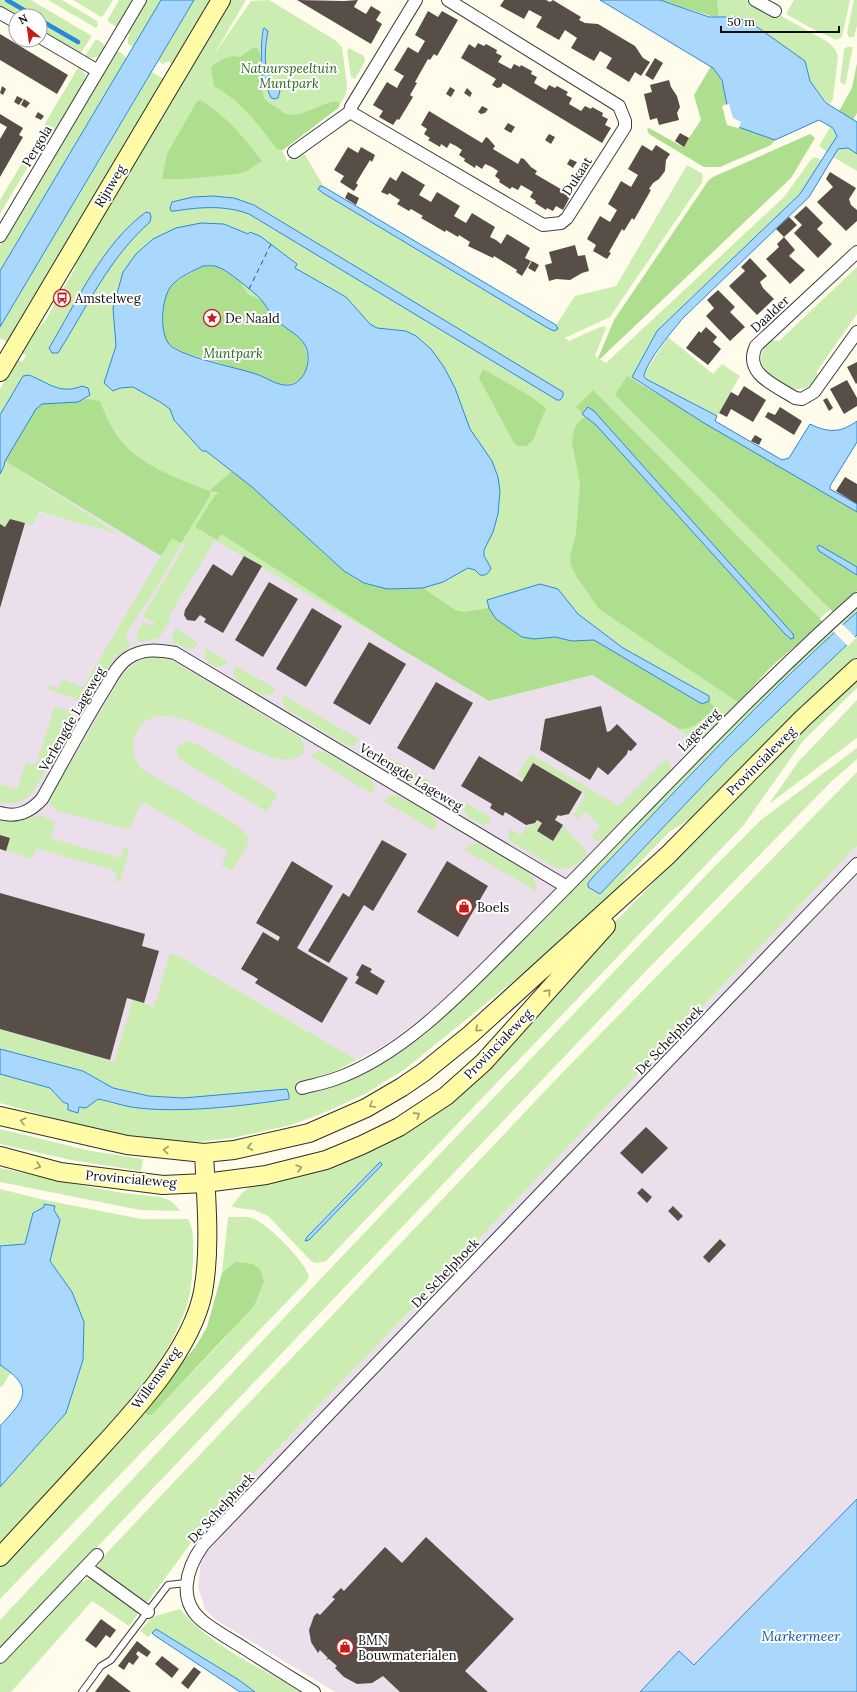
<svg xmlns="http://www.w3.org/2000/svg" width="857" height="1692" viewBox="0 0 857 1692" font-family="Lora,serif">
	<rect width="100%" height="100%" fill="#fffceb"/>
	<path fill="#ebdfec" d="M5,461L195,527L489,701L592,675L698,741L488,960L421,1019L385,1045L357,1060L179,956L154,1007L134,999L107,1085L83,1071L0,1049V524L5,527L10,519L32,526L38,512L117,533Z
		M857,846V1499L693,1666L679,1651L640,1692H335L216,1620L205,1609L198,1587L205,1524Z"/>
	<path fill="#ccedb1" d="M0,0H31L92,36L80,54L40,30V16H16L0,6Z
		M48,0H62L97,21L98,25L96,28Z
		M73,0H113L103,16L101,17Z
		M119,0H134L118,27L108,22V19Z
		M146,0H161L134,47L128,44V38L130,35L127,33Z
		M194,0H211L172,64L169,61L163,64L158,61Z
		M230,0H246L213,56L251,1L269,0L335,40L342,47L347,86L346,94L338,108L282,150L287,162L298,153H304L324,187L322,186L558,327L556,325L575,296L616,286L687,165L703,174L702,182L610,317L565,338L569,341L600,327L605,326L606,328L595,356L606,363L785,196L812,158L814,157L822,160L800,194L657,331L632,377L857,585L769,664L736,700L738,702L695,746L686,747L682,743L688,736L596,673L488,700L215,540L169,616L171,619L159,638L139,643L136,635L143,622L153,626L155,623L143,616L185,545L182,543L155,590L126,634L130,646L113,660L90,698L87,700L81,701L47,689L48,685L59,688L62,679L83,687L172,537L0,435V389L17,359L22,362L26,355L21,353L30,337L45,321L73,272L80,253Z
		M717,0H746L771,15L776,13L828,42L835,49L838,56L833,99L829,105L810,81L805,61L734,17H719Z
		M794,0H850L842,37L836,40L809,27L786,14Z
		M854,0H857V26L854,37H849L847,33Z
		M96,39L104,44V50C100,57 92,60 85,56Z
		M847,47H853L845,85L840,82L844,49Z
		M349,48L364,56L365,61L355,79L351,77L347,51Z
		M116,52H120L127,58L0,271V246Z
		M79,66L85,74L84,84L55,132L44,125Z
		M152,72L164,79L7,342L0,338V327Z
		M831,126L837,136L827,152L819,146Z
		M38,136L49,143L47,146L39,148L0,214V200Z
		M848,148L857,154V171L833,157L838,149Z
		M857,267V314L817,371V380C812,385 806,389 798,389C792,390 786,386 781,383C762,372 752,356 772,340L779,341Z
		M668,337L713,374L722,364L740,376L717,416L646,379L645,373Z
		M5,461L119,534L39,512L32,526L10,519L5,527L0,524V474L4,466Z
		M857,606V612L833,633L740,724L588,883L600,894L730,757L857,635V657L802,707L693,817L669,832L626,877L613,898L594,916L405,1069L365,1094L321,1114L291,1125L232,1138L190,1143L132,1140L0,1103V1074L50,1088L63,1102L69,1104L68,1110L77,1113L79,1106L86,1108L98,1099L131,1107L154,1109L267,1103L214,1096L183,1098L149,1096L113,1088L83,1071L0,1049V1029L114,1062L133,999L154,1007L170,953L179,956L357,1060L333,1072L298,1083L302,1095C350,1086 388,1062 427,1033L782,673Z
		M175,628L198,643L194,648L188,649L174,643L172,637Z
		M206,648L228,661L223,666L215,667C207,662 202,658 206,648Z
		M150,657H159L173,661L301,738L304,745L303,753C276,787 167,679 138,730C130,743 133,755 140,768L234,823L241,829L248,838V844L232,871L221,865L228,853L226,850L145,803L141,804L130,827L126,829L56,810L50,804V798L123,674L135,663Z
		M236,666L276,689L271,695C260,698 236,683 233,673Z
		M857,679V688L803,741L743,826L326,1261L317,1263L312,1262L268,1216L254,1210L231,1207L242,1193L252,1185L403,1130L612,925L776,757Z
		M284,695L360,740L354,746L346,745L286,709L282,702Z
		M857,700V738L769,804L798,762Z
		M54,707L72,712L75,717V723L32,793L21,802L0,804V784L17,789L26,763L36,765Z
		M187,741L197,744L278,794L267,812L181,760L177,755V747Z
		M857,748V759L831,782L644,973L0,1649V1620L329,1270L714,867L761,820Z
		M318,751L325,752L371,779L375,786L372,794L311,757Z
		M531,754L619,806L667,758L671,767L670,772L606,839L598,841L590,837L600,827L586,811L577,819L573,815L586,794L534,763L524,779L517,775Z
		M389,757L431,782L424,787C415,789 389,773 386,764Z
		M857,772V846L205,1524L146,1604L100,1570L98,1564L99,1561L564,1071Z
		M390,795C400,794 435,814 437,823L434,831L384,801Z
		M466,803L492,818L488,824L483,825L468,817L464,810Z
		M41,815L55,822L51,838L120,858L124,847L128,849V854L120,881L114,883L117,873L115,871L39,849H36L32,859L4,850L8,838L0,835V821H18Z
		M540,822L542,824L537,832L553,841L563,826L585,849L587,853L585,859L570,868L558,869L511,842L508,835L510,829L521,835L526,827Z
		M478,843L526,871L533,877L538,892L465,850L470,844Z
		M0,1129L91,1151L143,1159L141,1171L71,1160L0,1144Z
		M0,1168L74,1184L123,1193L161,1197L171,1201L181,1211L140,1210L0,1182Z
		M0,1189L45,1200L141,1219H188C195,1233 193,1245 193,1260C192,1277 191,1296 185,1311C160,1377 98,1440 51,1491C41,1501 10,1539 0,1543V1487L66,1413L83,1360L84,1322L50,1261L59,1218L54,1210L43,1207L34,1213L25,1244L0,1246Z
		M228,1217C236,1217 244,1216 252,1218C268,1224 305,1261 309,1277L306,1282L0,1599V1568L144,1411L147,1415H152L227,1336L235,1262L222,1273Z
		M0,1365L11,1372L2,1387L0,1386Z
		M90,1578L137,1612V1615L129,1626L92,1601L11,1692H0V1665L79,1583Z
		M180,1609C211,1647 261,1668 303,1692H255L239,1680L156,1629L148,1637L140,1631L152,1617Z"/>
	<path fill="#addf8e" d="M660,0H717L719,17L710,16Z
		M254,47L258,49L261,59L254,67L255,71L261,77C264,98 259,98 279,109C281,110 282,112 283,113C301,122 328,96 340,103L338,108L283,150L277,149C258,125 242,101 214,86L211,67C220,60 229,54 240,57Z
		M857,63V113L853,120L839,111L852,88Z
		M711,66C723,74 724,91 727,104L722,106L727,125L738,128L739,126L775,140L771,145L720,167H704L649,134L647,129L649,128L683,147L701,120L694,95Z
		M200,100C227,116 243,137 262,161L245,172L237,174L184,179H162L167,154L196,103Z
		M810,134L815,138L791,178L600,359L598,358L614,320L708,181L713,177Z
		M203,266L220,267L240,282L248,294L263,301L268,312L303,342L307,356L306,371L300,380L286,385L280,384L255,374L187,353L172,346L167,342L164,335L163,325L164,301L166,293L173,284Z
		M483,369L530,396L546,408L533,440L526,446H518L514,443L479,378Z
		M627,376L857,511V591L833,612L615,395Z
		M593,390L823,622L771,667L738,702L599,609L576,576L571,565L570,557L576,533L580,484L572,442L574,430L579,421L586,416L576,407Z
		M86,399L100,401C104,411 108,422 114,431C133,463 176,478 209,491L232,471C260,493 286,519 312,542C331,560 351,582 377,587C392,590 408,589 423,588L455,610L464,612L489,608L496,619L522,637L534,639L555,637L572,641L594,640L702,704L709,701L715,708C704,717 695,730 679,729L592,675L489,701L401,649L221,534L217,540L195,527L215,495L220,493L210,491V496L181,543L172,538L161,556L5,461L36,409L42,403L78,402Z
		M235,1262L253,1264L260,1269L264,1281L254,1306L152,1415H147L144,1411L145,1407L196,1346L207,1327L222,1273Z"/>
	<path fill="#aad8fc" stroke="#2a88da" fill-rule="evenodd" d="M161,0H194L0,327V271Z
		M600,0H660L709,17H734L750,22L805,61L810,81L826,103L857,122V154L848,148L838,149L809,197L685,316C675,327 646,362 644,376L646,379L717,416L715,421L782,460L789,458L810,424C828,433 841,433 857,421V442L830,486V489L857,504V512L704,423L632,377L657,331L800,194L837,136L833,128L819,120L775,140L741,128L730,120L722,80L713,68Z
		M264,28L268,31C266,41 263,64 268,73C271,80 279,83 280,91L278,98L274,99L271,98C268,90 264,82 262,74C261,68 261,31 264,28Z
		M320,186L324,187L556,325L558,329L554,331L546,327L323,193L318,189Z
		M213,196L234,198L254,205L563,392V396L560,400H557L249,214C225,205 200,207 175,211H171L170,208L172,202L193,197Z
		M146,212L150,213L151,217L150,222C109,258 87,307 58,353H52L49,348C76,303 103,243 146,212Z
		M201,223L224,224L248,234L250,232L260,236L297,264L295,268L346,297L370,324L377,328L406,331L416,336L431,349L444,367L455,388L470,429L492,461L498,477L500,491L498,514L493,532L484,550V556L491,568C489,573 486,576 480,575L475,570L468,568L443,582L423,588L387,589L364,583L344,571L252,487L206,451H202L174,420L170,409L160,402L133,387L120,388L113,391L104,383L116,346L113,308L123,272L136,254L153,239L176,228ZM203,266C208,266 213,265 218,267C226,269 258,295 263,302C268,308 269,314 275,319C283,327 296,333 303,342C315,357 305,388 284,385C275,384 265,377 256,374C231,366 194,360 172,347C158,337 161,297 172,285C179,277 193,271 203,266Z
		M29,375C49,383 60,395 82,386L88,388L90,395L78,402L42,404L36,409L5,461L4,466L0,474V415L23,376Z
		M588,407L594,411L793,634L794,638L791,639L785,634L596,425L582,414Z
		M819,545L857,567V575L819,551L817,547Z
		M540,584L558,589L578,614L623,648L709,696V701L702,704L594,640L572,641L555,637L534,639L522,637L496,619L489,608L487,600Z
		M857,612V635L730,757L600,894L588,887V883L592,878C679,788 763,695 857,612Z
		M0,1049L83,1071L113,1088L149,1096L183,1098L287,1089L289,1095V1099C243,1106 177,1114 131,1107C120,1105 109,1101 98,1099L86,1108L79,1107L78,1113L68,1110V1104L63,1102L50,1088L0,1074Z
		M380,1162L382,1164L381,1166L309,1240L305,1241L307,1237Z
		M44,1204L55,1206L54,1210L60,1220L50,1261L72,1292L84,1322L83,1360L66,1413L0,1487V1426C24,1400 36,1388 0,1365V1246L25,1244L33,1213L44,1207Z
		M857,1499V1692H640L679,1651L694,1665Z
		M156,1629L239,1680L255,1692H240L154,1635L152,1633Z"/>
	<path fill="#fffceb" d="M729,104L733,118L741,122L739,128L728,121L725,105Z
		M841,623L856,638L848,646L833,631Z"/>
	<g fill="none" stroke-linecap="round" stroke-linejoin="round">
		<path stroke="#2a88da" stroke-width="4.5" d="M7,0L34,16
			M40,20L78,42"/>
		<path stroke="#0a59a9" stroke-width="1" stroke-dasharray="5 4" stroke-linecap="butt" d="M249,289L271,244"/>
	</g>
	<path fill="#564e47" d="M297,0L344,1L358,0L354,7L366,14L371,6L381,12L376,20L382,24L371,44Z
		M504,0H546L550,2L553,0L581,17L579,20L585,23L598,24L635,46L643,58L650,62L641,76L635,72L629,82L606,68L612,58L600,51L594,61L571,48L577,38L565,30L559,40L536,27L542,17L529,10L524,19L500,6Z
		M428,11L438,17L442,11L458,20L437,56L434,54L430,60L428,59L415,82L417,83L410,95L413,97L399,120L397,119L393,125L379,117L383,111L373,105L387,82L397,88L400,82L404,76L394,70L408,47L418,53L425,41L415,35Z
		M0,34L68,75L57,94L0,60Z
		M478,43L484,46L486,44L497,50L496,53L502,56L498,62L511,69L514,64L520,67L521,65L532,71L531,74L537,77L534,83L546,90L549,85L555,88L557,86L568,92L566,95L572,98L569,104L581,111L585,106L591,109L592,107L603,113L602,116L608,119L605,125L611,128L602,143L503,83L501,87L497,88L492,85L496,79L461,58L469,44L475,48Z
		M655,58L663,63L653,80L645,75Z
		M669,80L671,87L677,96L680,107L677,113L679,120L659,125L657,118L650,120L644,94L652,92L650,85Z
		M2,86L6,89L3,95L0,93Z
		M450,87L455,90L451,97L446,94Z
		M467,88L472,93L470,97L464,93Z
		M17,96L23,99L19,105L14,102Z
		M24,99L30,103L26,108L21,105Z
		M482,106L488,109L485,113L481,114L478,112Z
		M429,111L482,143L486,137L488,138L495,146L493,149L518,164L521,158L524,159L531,167L537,171L535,174L571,195L563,210L556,206L553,211L547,208L546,210L535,203L536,201L530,197L533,192L521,185L518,190L512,187L510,189L499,182L500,180L495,176L498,171L492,167L485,164L482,169L476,165L475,168L464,161L465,159L459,155L462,150L456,146L450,143L447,148L441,144L440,147L428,140L430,138L424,134L427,129L421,125Z
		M38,112L44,116L41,120L35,117Z
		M0,114L23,128L19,135L23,137L0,177V139L7,127L0,123Z
		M508,123L515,127L511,133L504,129Z
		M680,133L689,138L684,147L675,141Z
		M549,134L555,137L551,144L545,140Z
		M642,145L652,151L656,145L670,154L666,160L665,171L659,179L653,183L649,189L651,190L634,220L632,218L624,231L622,229L609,252L611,253L607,259L593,251L596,245L587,239L600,216L610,222L617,210L608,204L621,181L631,187L638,175L628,169Z
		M348,147L358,153L361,147L375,155L372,162L370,160L356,183L358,185L354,191L340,182L344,176L334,170Z
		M570,159L577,162L573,168L567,164Z
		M402,171L425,185L419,195L431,202L437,192L460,206L454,216L466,223L472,213L495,227L490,237L496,240L501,244L507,234L530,248L525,258L531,261L522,276L516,272L517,270L494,256L493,258L468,246L470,242L459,235L458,237L446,230L445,232L421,218L423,216L411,209L409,211L397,204L400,200L389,193L388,195L381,192L390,177L396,181Z
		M830,172L856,188L849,199L851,205L857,210V221L846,231L817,202L833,187L826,179Z
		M348,192L359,198L356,205L345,198Z
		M806,206L823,223L817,229L832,244L818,258L794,233L802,225L794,217Z
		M789,217L797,225L784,237L776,229Z
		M784,237L795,250L789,256L805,270L790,284L766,259L779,247L777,244Z
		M575,245L578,256L585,255L589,271L582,273L570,280L556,279L549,281L545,265L552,263L549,252Z
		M750,258L767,276L760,282L763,288L774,299L757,315L729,286L745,271L741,267Z
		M532,261L539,265L535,272L528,268Z
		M718,290L735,307L730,312L745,327L730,341L706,316L714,308L707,300Z
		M706,327L717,337L713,342L721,349L708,365L686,348L699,331L701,333Z
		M857,362V383L856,384L847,367Z
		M847,380L857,398V406L844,414L830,389Z
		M744,386L766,400L753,422L731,409L727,417L719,413L731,392L738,396Z
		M827,398L833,408L829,411L823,400Z
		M780,407L802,421L794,435L765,417L768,412L775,415Z
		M755,435L762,439L759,445L751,441Z
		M845,477L857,484V504L836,491Z
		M10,519L25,523L0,608V524L5,527Z
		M244,556L262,566L223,633L204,622L206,619L200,615L195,621L187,620L184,615L185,610L213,564L232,576Z
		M269,582L298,599L263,657L235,640Z
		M312,608L342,626L306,687L276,669Z
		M369,642L406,664L370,725L333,703Z
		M436,682L473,703L434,770L397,748Z
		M601,706L607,732L610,731L617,724L637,744L631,751L628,750L627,754L608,775L598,767L590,780L540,750L545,719Z
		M479,756L522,782L533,763L582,792L569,814L560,816L558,815L555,820L563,825L553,841L537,831L542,823L537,820L535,823L526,825L505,812L503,816L490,808L492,804L461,786Z
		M0,835L10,838L6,851L0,849Z
		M382,840L407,854L373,911L364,905L329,963L308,951L343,893L349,897Z
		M292,861L333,886L297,948L348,978L322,1023L255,983L258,979L241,969L263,932L278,941L280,937L256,923Z
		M447,861L488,886L458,937L417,912Z
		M0,893L145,934L142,946L159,951L144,1003L127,998L110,1060L0,1029Z
		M362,964L372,969L370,972L385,981L377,995L355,983L359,977L356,975Z
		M646,1127L668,1148L642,1174L620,1153Z
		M642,1188L652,1197L647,1203L637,1193Z
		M673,1206L683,1216L678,1221L668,1211Z
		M720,1239L726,1245L709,1263L703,1257Z
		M426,1537L514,1619L465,1671L488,1692H400L383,1676L372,1683L357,1684L344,1677L335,1668L337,1666L329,1659L326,1660L328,1658L320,1650L318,1653L311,1642L309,1630L314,1616L317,1613L320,1615L335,1599L332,1597L341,1588L344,1591L385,1547L402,1563Z
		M101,1619L116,1630L110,1638L106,1635L96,1648L85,1640Z
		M137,1641L151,1652L147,1657L138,1651L136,1654L139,1657L133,1665L129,1662L124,1670L118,1666Z
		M162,1656L179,1669L172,1678L155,1664Z
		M194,1667L201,1672L188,1689L181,1683Z
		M108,1674L131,1692H95Z"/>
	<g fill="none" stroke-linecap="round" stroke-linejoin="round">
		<g stroke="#3f3f3f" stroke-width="8">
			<path id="lane" d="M82,1692L101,1666L111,1660L168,1585L186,1583"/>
		</g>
		<g stroke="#3f3f3f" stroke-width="14">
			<path id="street" d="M755,0L775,11
				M0,13L16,22
				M40,37L98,71
				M350,112L543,225L561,223L567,218L625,127V121L619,106L448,0
				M294,152L350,112L351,107L416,0
				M0,236L140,0
				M857,252L756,346C743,374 775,385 795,398L802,399L814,392L857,332
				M0,813C17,818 30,812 42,799C63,762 82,725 104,690C111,679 117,665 128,658C143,648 159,650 175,653L567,887
				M302,1088C313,1085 324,1083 335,1079C403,1055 461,993 511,943C550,904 589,865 627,825C702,748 776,671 857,599
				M86,1567L148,1612
				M0,1657L97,1555
				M314,1692C290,1677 267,1663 244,1648C231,1640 217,1632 205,1623C176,1602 186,1569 203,1545L857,864"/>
		</g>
		<g stroke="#2e2e2e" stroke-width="20">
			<path id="secondary" d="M0,372L221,0
				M0,1116L127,1145L204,1153L234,1150L309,1133L366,1108L402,1087L424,1072L471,1034L668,855L802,719L857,668
				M0,1156L60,1172L163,1185L205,1183L266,1175L326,1160L362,1145L399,1127L446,1096L484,1062L606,926
				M0,1557C28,1527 56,1496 84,1466C126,1420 191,1354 203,1292C211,1247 206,1199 204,1153"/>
		</g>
		<use href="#lane" stroke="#fff" stroke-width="6"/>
		<use href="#street" stroke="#fff" stroke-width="12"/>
		<use href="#secondary" stroke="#fffba6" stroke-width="18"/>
	</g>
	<defs><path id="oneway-chevron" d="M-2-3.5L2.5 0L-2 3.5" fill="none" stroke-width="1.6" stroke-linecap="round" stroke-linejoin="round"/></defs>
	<g stroke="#9e9b68">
		<use href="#oneway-chevron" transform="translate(548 992) rotate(-48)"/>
		<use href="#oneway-chevron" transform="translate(478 1029) rotate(138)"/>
		<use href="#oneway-chevron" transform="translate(372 1105) rotate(150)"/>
		<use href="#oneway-chevron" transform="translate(417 1115) rotate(-33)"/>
		<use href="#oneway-chevron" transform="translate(23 1121) rotate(-166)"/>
		<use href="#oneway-chevron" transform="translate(250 1147) rotate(169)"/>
		<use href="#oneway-chevron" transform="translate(166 1150) rotate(-175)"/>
		<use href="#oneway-chevron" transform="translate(38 1166) rotate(15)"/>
		<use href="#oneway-chevron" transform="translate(299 1168) rotate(-16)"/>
	</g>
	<defs>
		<g id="bus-ring" transform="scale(0.9)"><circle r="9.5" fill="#fff" stroke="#c91a17" stroke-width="1.5"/><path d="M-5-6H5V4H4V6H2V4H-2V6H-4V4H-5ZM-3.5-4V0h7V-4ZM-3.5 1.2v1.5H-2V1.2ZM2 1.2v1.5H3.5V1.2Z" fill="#c91a17"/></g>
		<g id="sight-ring" transform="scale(0.9)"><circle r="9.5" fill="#fff" stroke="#c91a17" stroke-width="1.5"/><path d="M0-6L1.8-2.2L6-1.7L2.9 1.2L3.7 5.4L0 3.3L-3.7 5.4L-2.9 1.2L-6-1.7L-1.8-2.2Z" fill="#c91a17"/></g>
		<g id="shop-ring" transform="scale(0.9)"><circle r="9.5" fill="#fff" stroke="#c91a17" stroke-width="1.5"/><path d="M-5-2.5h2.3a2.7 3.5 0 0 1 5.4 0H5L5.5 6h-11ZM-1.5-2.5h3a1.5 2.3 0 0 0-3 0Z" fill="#c91a17"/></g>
	</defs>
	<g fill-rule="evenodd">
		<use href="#bus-ring" x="62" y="298"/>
		<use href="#sight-ring" x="212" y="318"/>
		<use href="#shop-ring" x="464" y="907"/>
		<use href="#shop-ring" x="345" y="1647"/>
	</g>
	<g text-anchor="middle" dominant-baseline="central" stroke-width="4" stroke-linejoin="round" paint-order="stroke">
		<g font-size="13" font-style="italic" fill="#226916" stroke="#fff">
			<text x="289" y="68">Natuurspeeltuin<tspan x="289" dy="15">Muntpark</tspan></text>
			<text x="233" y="353">Muntpark</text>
		</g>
		<g font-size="13" fill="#0c0c0c" stroke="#fff">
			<text transform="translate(37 146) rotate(-59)">Pergola</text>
			<text transform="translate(577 176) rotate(-57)">Dukaat</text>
			<text transform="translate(110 186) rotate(-59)">Rijnweg</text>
			<text transform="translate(770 314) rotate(-43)">Daalder</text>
			<text transform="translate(72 719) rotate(-60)">Verlengde Lageweg</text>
			<text transform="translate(699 730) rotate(-46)">Lageweg</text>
			<text transform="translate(761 761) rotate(-45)">Provincialeweg</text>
			<text transform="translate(411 777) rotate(31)">Verlengde Lageweg</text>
			<text transform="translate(669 1040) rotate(-46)">De Schelphoek</text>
			<text transform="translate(498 1044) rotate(-46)">Provincialeweg</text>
			<text transform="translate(131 1179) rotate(5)">Provincialeweg</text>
			<text transform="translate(445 1273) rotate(-46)">De Schelphoek</text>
			<text transform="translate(156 1378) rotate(-54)">Willemsweg</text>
			<text transform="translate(221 1508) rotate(-47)">De Schelphoek</text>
		</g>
		<g font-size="13" fill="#0c0c0c" stroke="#fff" text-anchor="start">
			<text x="75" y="298">Amstelweg</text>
			<text x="225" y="318">De Naald</text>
			<text x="477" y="907">Boels</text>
			<text x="358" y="1640">BMN<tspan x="358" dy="15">Bouwmaterialen</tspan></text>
		</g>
		<g font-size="14" font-style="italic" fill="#0a59a9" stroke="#fff">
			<text x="801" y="1636">Markermeer</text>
		</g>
	</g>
	<g transform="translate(28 28) rotate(331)"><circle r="19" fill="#ffffff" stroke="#9e9e9e"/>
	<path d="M0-3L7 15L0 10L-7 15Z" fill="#c91a17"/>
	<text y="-6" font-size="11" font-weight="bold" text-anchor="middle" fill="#0c0c0c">N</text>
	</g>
	<path d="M721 26v6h118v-6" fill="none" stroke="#0c0c0c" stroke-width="2"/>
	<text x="727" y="26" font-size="12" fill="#0c0c0c" stroke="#ffffff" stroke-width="3" paint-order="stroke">50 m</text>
</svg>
